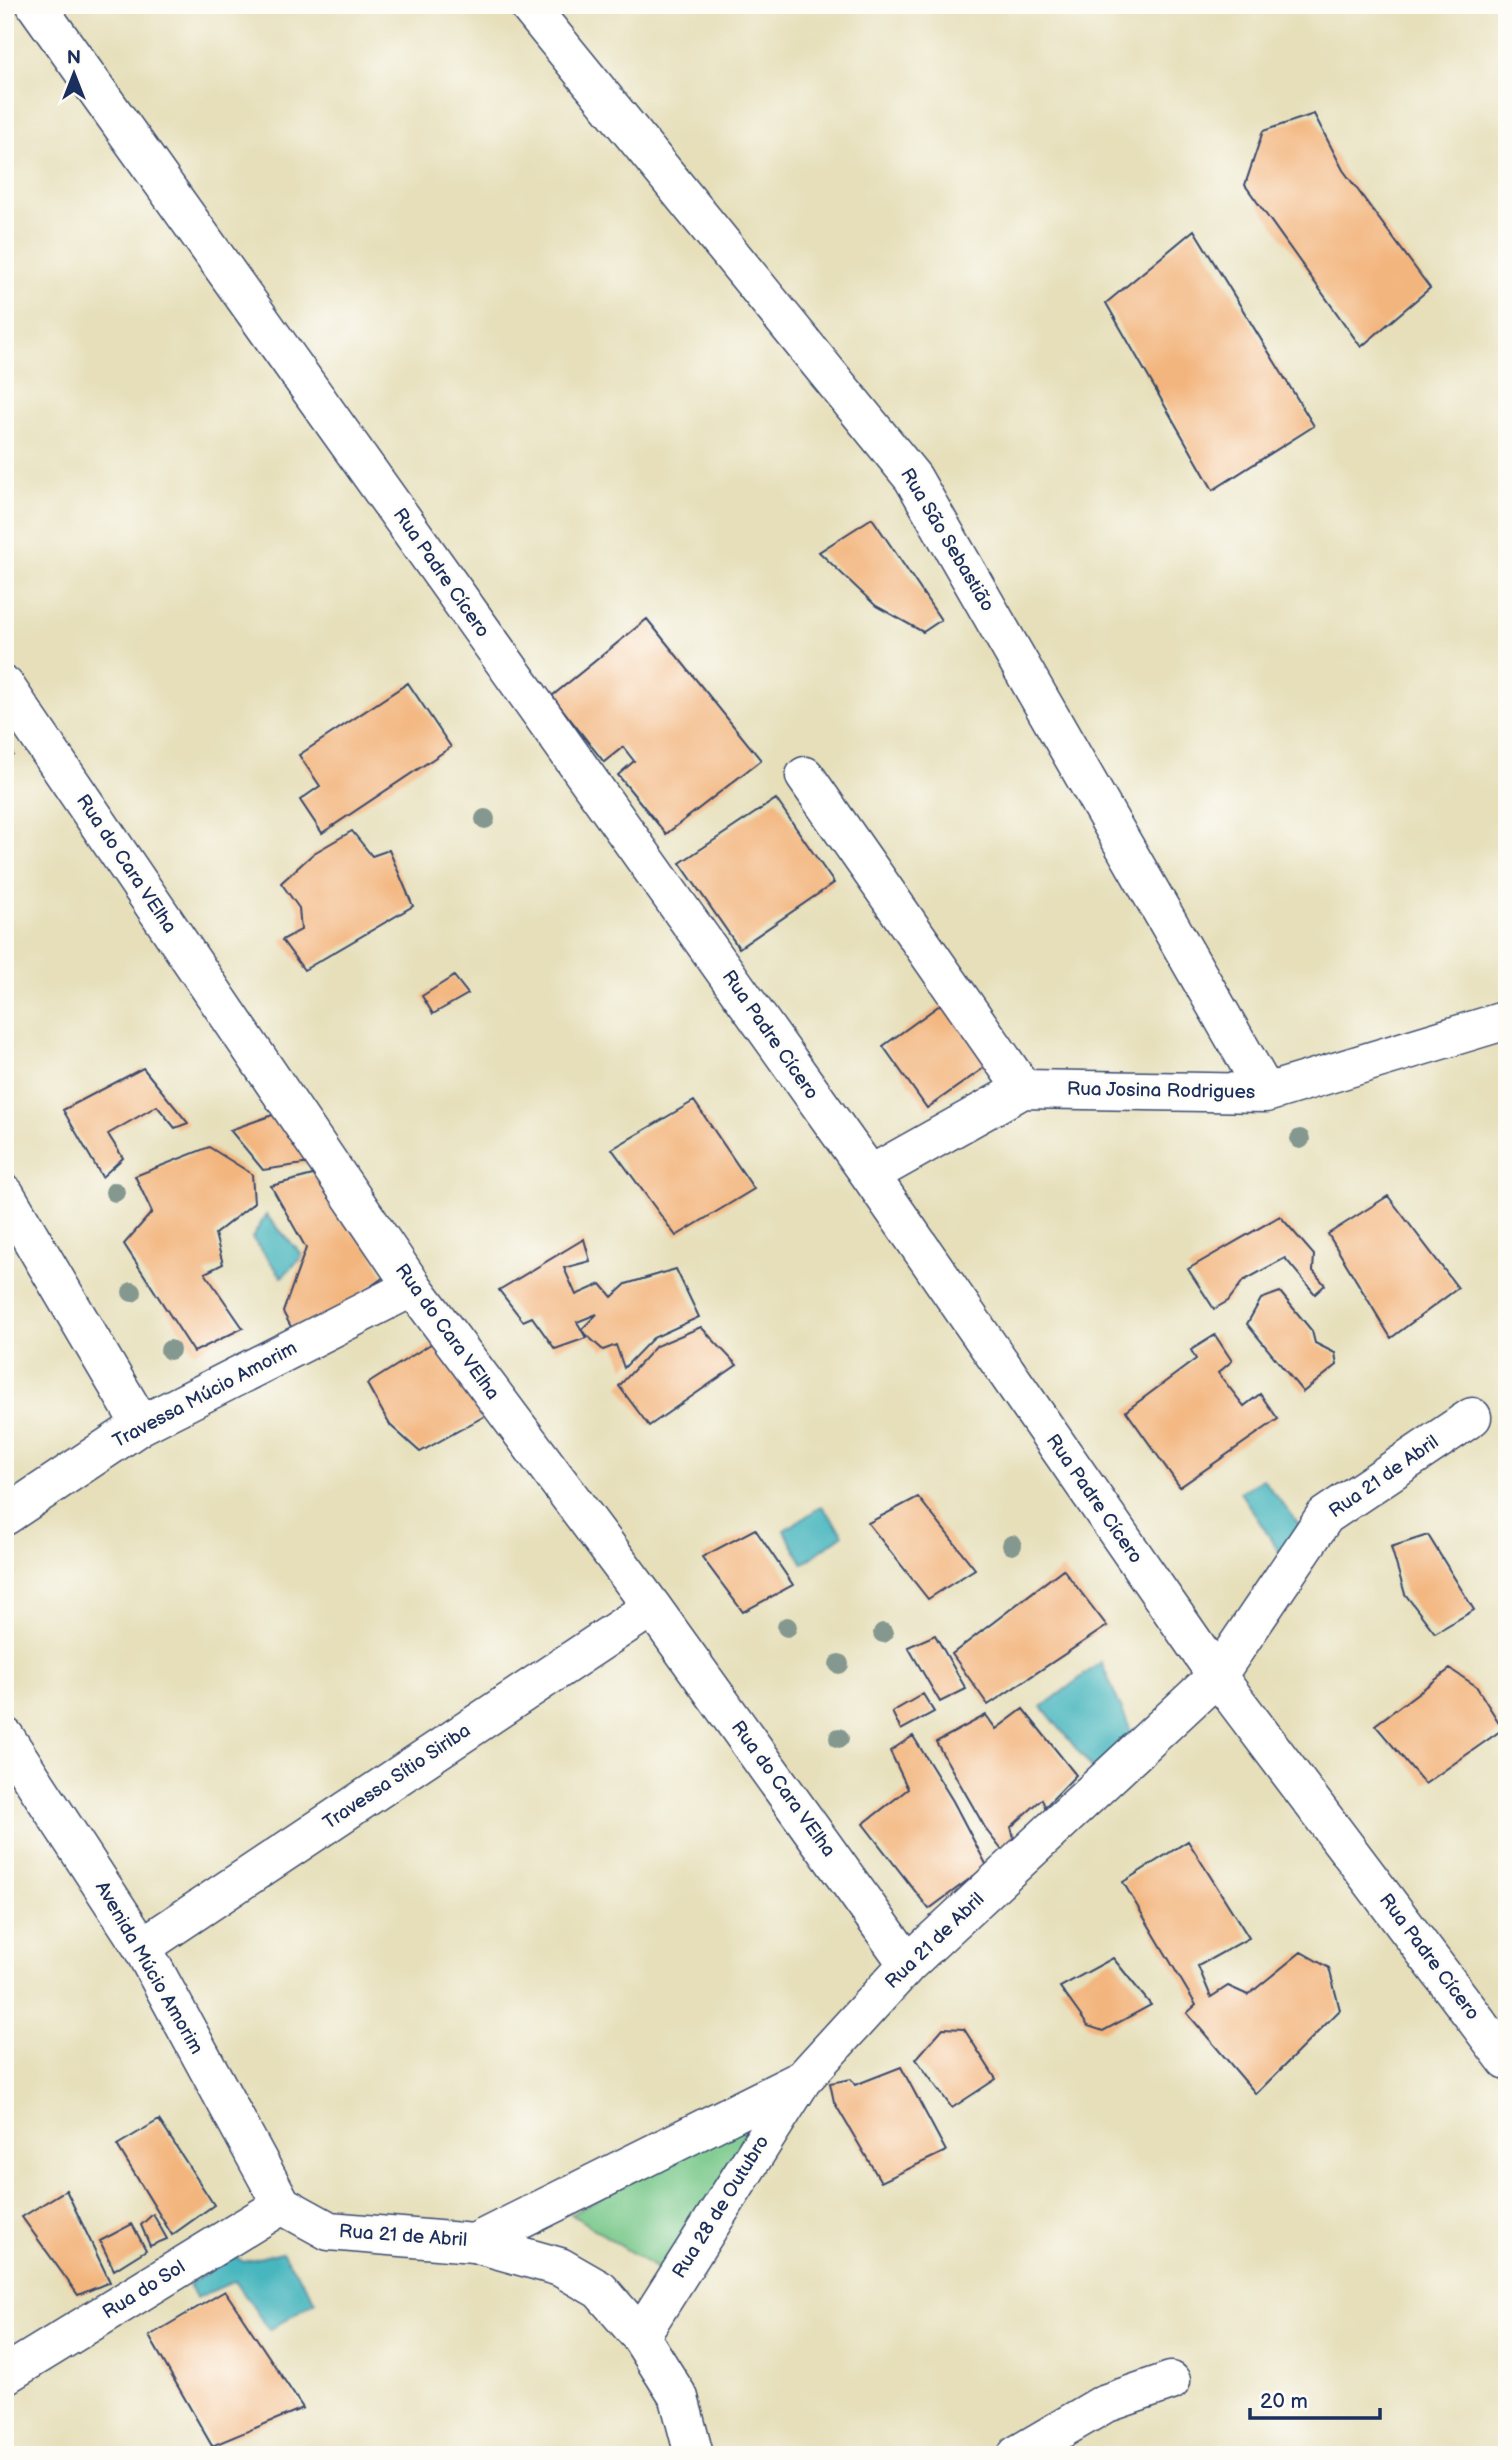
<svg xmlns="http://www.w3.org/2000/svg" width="1512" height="2460" viewBox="0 0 1512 2460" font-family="'Balsamiq Sans',sans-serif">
	<rect width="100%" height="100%" fill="#fdfcf7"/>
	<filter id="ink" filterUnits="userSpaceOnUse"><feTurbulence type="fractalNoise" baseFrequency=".0143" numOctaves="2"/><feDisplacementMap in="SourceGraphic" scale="14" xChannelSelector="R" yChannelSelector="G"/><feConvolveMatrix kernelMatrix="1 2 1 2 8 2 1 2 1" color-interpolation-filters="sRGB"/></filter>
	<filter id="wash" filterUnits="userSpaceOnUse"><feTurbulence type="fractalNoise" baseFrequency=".00686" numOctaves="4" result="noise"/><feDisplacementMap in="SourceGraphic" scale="28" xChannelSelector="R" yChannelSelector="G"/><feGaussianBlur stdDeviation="1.57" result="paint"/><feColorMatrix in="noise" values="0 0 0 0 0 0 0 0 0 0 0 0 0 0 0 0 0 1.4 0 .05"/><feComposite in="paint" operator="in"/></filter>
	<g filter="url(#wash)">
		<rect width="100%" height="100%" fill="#e6dfba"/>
		<path fill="#76c788" stroke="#487b73" stroke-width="2" d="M756,2115L670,2277L571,2214Z"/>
		<path fill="#46b6be" stroke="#30728e" stroke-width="2" d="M266,1215L303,1256L282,1277L252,1238Z
			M1263,1479L1307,1535L1282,1556L1240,1492Z
			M822,1506L843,1534L803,1564L784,1530Z
			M1101,1662L1133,1736L1093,1769L1042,1707Z
			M282,2252L316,2301L269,2330L235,2281L196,2298L189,2284L234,2255L243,2262Z"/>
		<g id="blocks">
			<path fill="#f3b57e" d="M1314,114L1343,170L1430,288L1361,347L1245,185L1263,131Z
				M1194,230L1314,426L1213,490L1106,303Z
				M872,518L941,620L923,632L876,606L819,552Z
				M647,619L761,760L666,834L618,775L634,761L623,747L604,762L552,696Z
				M408,683L451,747L322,833L300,800L320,786L299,755Z
				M5,734L13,755L5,759Z
				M776,799L834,883L739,948L680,863Z
				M352,831L372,856L389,850L413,906L304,970L282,940L301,930L299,908L281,883L314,853Z
				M454,976L468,994L433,1014L422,996Z
				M944,1002L988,1065L927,1108L883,1046Z
				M143,1068L188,1123L175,1128L157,1106L108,1134L123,1158L102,1177L63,1110Z
				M694,1101L754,1189L676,1236L612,1149Z
				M287,1110L324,1161L263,1170L230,1130Z
				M209,1147L252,1174L254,1203L215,1234L223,1264L205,1273L243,1328L194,1352L124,1244L152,1212L135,1176Z
				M332,1170L384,1277L297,1338L283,1312L306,1248L271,1186Z
				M1388,1196L1458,1288L1391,1338L1328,1234Z
				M1280,1216L1314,1255L1313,1271L1325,1285L1315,1294L1285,1258L1243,1281L1228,1301L1214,1309L1188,1269Z
				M584,1239L590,1261L564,1268L576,1295L601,1284L612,1297L626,1284L676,1269L699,1317L653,1338L624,1368L616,1345L603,1350L581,1330L597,1314L577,1322L580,1327L586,1338L555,1349L532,1317L523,1321L499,1290Z
				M1280,1292L1312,1331L1315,1343L1335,1353L1337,1365L1303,1392L1247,1324L1261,1299Z
				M701,1327L737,1365L649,1426L619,1386L656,1346Z
				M1215,1335L1232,1361L1218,1373L1244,1406L1260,1394L1278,1419L1180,1487L1126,1411L1196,1359L1191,1350Z
				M442,1337L492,1412L420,1452L390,1425L367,1384Z
				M918,1497L975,1569L928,1599L868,1523Z
				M755,1529L793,1585L743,1612L702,1557Z
				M1428,1535L1474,1610L1435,1633L1405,1594L1391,1547Z
				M1063,1569L1107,1626L988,1705L952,1654Z
				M935,1635L966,1689L940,1702L908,1647Z
				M1450,1669L1476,1686L1503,1729L1425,1784L1375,1725Z
				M923,1694L934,1712L901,1730L892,1712Z
				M1023,1709L1076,1775L1045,1807L1042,1799L1011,1827L1017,1849L1005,1854L987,1831L936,1742L986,1715L996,1729Z
				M913,1736L953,1801L987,1866L929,1909L863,1824L908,1789L890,1751Z
				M1188,1841L1249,1938L1198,1966L1211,1997L1228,1986L1248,1995L1301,1952L1329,1968L1340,2010L1256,2094L1187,2013L1196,2005L1123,1882Z
				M1113,1958L1151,2005L1103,2031L1088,2026L1060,1987Z
				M943,2028L964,2029L996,2079L952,2108L916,2059Z
				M901,2067L946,2151L881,2182L834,2102L830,2083L851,2079L855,2085Z
				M159,2120L214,2205L172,2235L117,2145Z
				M66,2190L110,2282L78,2295L22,2217Z
				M153,2214L167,2239L150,2246L141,2225Z
				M132,2224L146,2250L114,2270L100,2241Z
				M225,2291L303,2408L212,2446L149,2336Z"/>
		</g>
	</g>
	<g filter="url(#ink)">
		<use href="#blocks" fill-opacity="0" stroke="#39496c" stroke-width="2"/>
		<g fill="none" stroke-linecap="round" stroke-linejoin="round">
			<g stroke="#39496c" stroke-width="41">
				<path id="street" d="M36,5L870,1175L1217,1676L1507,2061
					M528,5L913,478L1266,1093
					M5,686L413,1287L652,1607L908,1964
					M805,776L1023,1089
					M870,1175L1023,1089L1266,1093L1507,1020
					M5,1194L141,1425
					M5,1516L141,1425L413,1287
					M142,1947L652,1607
					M474,2243L803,2079L908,1964L1217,1676L1325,1516L1472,1417
					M640,2336L802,2080
					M5,2375L282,2205
					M1017,2455L1104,2404L1171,2381"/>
			</g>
			<g stroke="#39496c" stroke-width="41">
				<path id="secondary" d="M5,1737L142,1947L282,2205L329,2231L474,2243L560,2267L600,2290L640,2336L679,2398L694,2455"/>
			</g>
			<use href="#street" stroke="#fff" stroke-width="38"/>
			<use href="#secondary" stroke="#fff" stroke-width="38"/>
		</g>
		<g fill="#85988f">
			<circle cx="485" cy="819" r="10"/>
			<circle cx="1300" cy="1139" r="10"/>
			<circle cx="115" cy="1192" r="10"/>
			<circle cx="132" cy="1292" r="10"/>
			<circle cx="170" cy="1350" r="10"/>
			<circle cx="1012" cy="1545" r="10"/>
			<circle cx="787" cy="1627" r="10"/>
			<circle cx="883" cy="1633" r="10"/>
			<circle cx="839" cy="1664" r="10"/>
			<circle cx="839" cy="1738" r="10"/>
		</g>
	</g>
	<g text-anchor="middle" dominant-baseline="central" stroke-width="6" stroke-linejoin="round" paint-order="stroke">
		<g font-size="19" fill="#1b2f5e" stroke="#fdfcf7">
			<text transform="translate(947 540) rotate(59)">Rua São Sebastião</text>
			<text transform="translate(441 573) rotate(55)">Rua Padre Cícero</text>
			<text transform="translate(126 864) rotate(56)">Rua do Cara VElha</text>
			<text transform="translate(770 1035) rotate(55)">Rua Padre Cícero</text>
			<text transform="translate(1161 1091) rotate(1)">Rua Josina Rodrigues</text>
			<text transform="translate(447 1332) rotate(54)">Rua do Cara VElha</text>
			<text transform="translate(205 1395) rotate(-28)">Travessa Múcio Amorim</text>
			<text transform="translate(1384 1477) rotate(-35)">Rua 21 de Abril</text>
			<text transform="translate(1094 1499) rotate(55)">Rua Padre Cícero</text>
			<text transform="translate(397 1777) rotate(-34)">Travessa Sítio Siriba</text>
			<text transform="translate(783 1789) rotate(54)">Rua do Cara VElha</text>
			<text transform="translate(935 1941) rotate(-44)">Rua 21 de Abril</text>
			<text transform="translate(1429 1957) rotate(53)">Rua Padre Cícero</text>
			<text transform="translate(149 1968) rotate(60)">Avenida Múcio Amorim</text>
			<text transform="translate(721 2207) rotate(-58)">Rua 28 de Outubro</text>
			<text transform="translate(403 2236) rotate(4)">Rua 21 de Abril</text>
			<text transform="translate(144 2290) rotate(-32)">Rua do Sol</text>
		</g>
	</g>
	<rect width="1512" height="2460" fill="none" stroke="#fdfcf7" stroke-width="28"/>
	<g transform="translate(74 74)" stroke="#fdfcf7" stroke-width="5" paint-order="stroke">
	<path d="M0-5L12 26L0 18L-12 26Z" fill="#1b2f5e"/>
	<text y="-10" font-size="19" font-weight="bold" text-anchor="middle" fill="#1b2f5e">N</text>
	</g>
	<path d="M1250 2408v10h130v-10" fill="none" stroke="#1b2f5e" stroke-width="3.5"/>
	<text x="1260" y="2408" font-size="21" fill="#1b2f5e" stroke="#fdfcf7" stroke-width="5" paint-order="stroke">20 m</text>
</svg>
